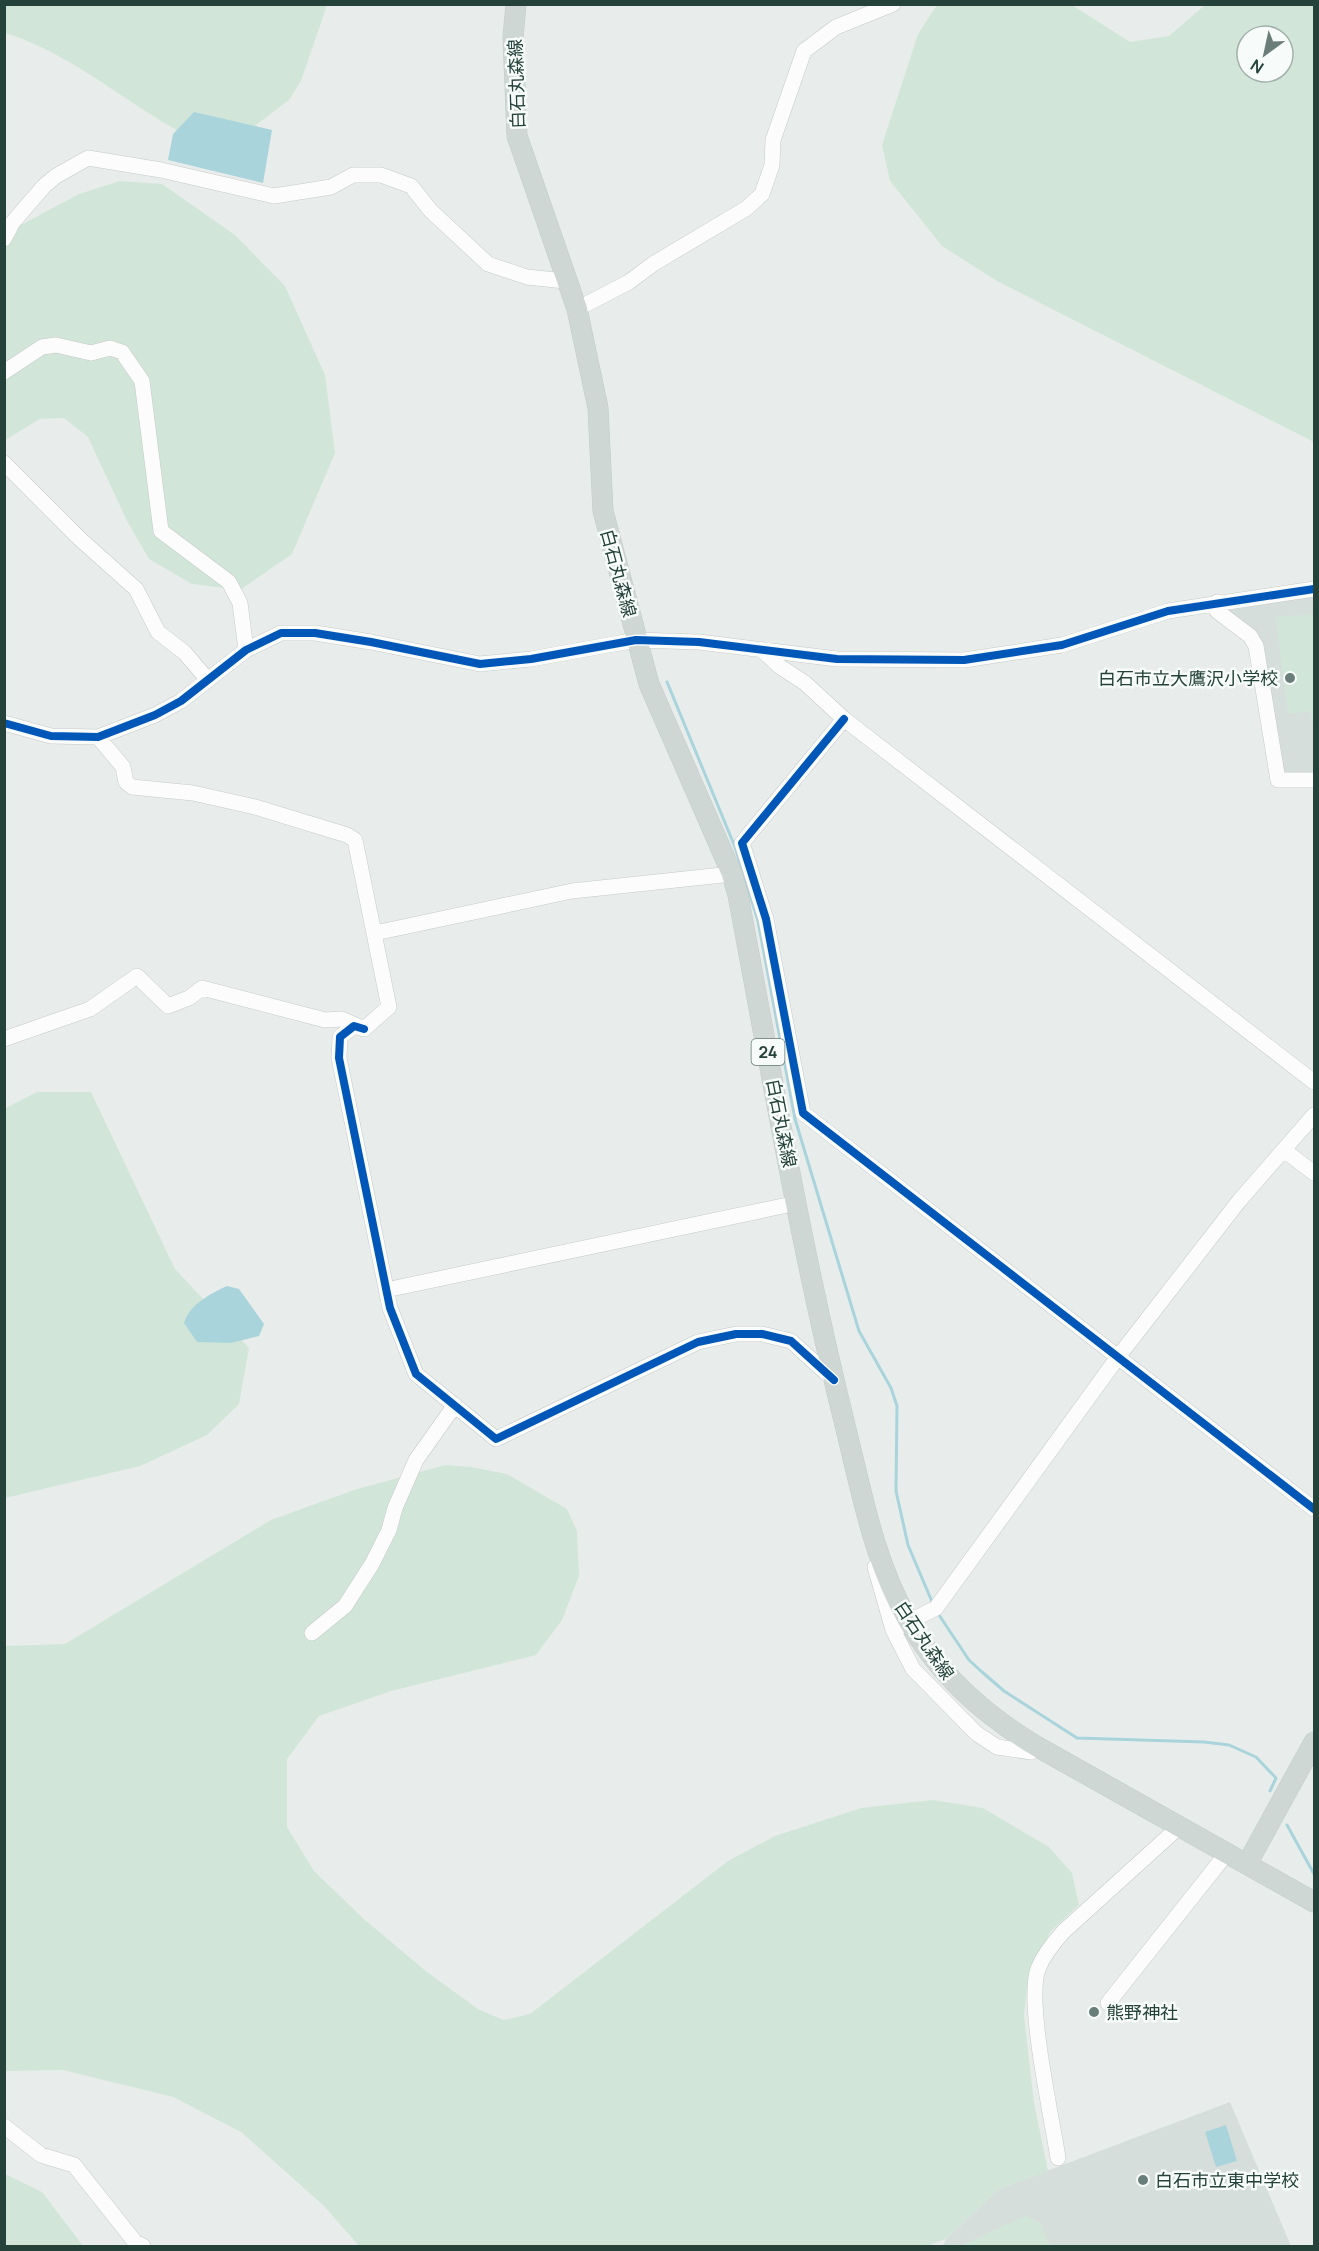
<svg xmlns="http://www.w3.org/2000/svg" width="1319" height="2251" viewBox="0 0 1319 2251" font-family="Manrope,'Noto Sans JP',sans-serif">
	<rect width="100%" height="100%" fill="#e8edeb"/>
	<path fill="#d6dedb" d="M1314,596V777H1282L1258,637L1225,613V607Z
		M1230,2102L1291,2246H943L946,2239L999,2189Z"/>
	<path fill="#d1e6d8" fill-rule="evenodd" d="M4,5H327L301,81L289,100L223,150C198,144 175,129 153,116C106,86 58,49 5,33Z
		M937,5H1072L1130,42L1169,36L1205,5H1314V442L997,281L942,246L890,181L882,145L918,34ZM1247,36H1283V72H1247Z
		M120,181L162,184L235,235L285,286L325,375L335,453L292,554L240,590L192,584L149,559L127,521L88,437L64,418L40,419L5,440V227H17L79,194Z
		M1314,614V727L1310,711L1288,714L1276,617Z
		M37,1092H91L175,1269L249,1348L239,1404L207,1435L140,1466L5,1498L4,1109Z
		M445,1465L471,1467L507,1474L567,1509L577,1531L579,1576L562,1620L536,1655L391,1691L319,1716L287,1759V1827L314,1871L365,1920L427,1972L478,2009L503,2020L530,2014L728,1861L775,1836L861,1808L933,1800L983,1808L1049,1847L1072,1873L1079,1905L1050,1932L1028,1980L1024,2015L1034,2103L1048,2171L999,2189L946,2239L927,2246H359L324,2206L241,2132L173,2097L63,2070L5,2071L4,1646L65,1644L271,1520L354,1490Z
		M5,2174L42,2192L83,2246H5Z
		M1025,2216L1040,2223L1050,2246H961Z"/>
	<path fill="#a9d4db" d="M194,112L272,130L263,183L168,160L173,134Z
		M227,1286L239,1289L264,1324L259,1336L231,1343L197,1342L184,1323C190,1304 210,1294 227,1286Z
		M1226,2125L1237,2161L1216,2167L1205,2132Z"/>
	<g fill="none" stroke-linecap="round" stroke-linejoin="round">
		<path stroke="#a9d4db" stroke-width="3" d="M667,682L735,847L758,921L795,1119L859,1331L891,1388L897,1406L896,1491L908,1545L933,1604
			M937,1612L969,1660L982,1672L1004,1691L1077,1738L1204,1742L1229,1745L1256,1757L1276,1778L1270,1791
			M1287,1825L1314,1874"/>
		<g stroke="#c5cac8" stroke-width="16">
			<path id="minor" d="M4,239L13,222L44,186L56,176L88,158L161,170L274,196L331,187L353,175H381L411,186L431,211L488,264L527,277L565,281
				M577,309L629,282L653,264L747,208L762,194L772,165L773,140L804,51L836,27L893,4
				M4,372L42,347L56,345L91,353L110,348L122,352L142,381L161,531L229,582L240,603L246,650
				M4,463L80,539L136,589L158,632L185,653L207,679
				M1217,602V611L1250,636L1256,646L1278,780H1314
				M761,649L779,666L805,683L844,719L1314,1082
				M844,719L742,843L766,919L803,1113L1314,1509
				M4,723L51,736L98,737L155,715L181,701L246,650L281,633H315L371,642L480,664L531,659L636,640L699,642L837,659L964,660L1062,645L1168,611L1314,589
				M98,737L123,767L126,782L132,787L193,793L255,807L347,835L355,840L389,1007L364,1029
				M375,933L572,891L732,874
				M364,1029L354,1026L340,1037L339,1058L390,1308L416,1374L496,1439L698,1342L736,1334H762L791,1341L834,1380
				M4,1039L90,1009L137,976L168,1006L189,998L202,988L325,1020L342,1019L362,1028
				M1285,1151L1314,1173
				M386,1290L797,1203
				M875,1567L893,1630L913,1669L976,1733L997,1747L1031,1752L1036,1746
				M893,1630L936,1608L1118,1357L1239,1201L1314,1115
				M312,1633L345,1606L372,1564L389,1530L395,1508L416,1460L455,1405
				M1108,2003L1227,1853
				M4,2126L41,2155L74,2165L135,2242L143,2246
				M1058,2158C1052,2117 1026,2003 1038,1969C1044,1954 1054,1942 1064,1931L1179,1827"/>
		</g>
		<g stroke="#c3ccc9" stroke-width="21">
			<path id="major" d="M516,4L513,37L517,136L577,309L598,408L603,511L649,684L732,874L738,895C771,1071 801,1248 844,1421C861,1488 873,1560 908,1620C938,1674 983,1714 1036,1746L1314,1902
				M1247,1864L1314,1742"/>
		</g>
		<use href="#minor" stroke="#fcfcfc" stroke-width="15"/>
		<use href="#major" stroke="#cfd7d5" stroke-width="20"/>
		<g stroke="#f7fbf9" stroke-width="11">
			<path id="cycleway" d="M844,719L742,843L766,919L803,1113L1314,1509
				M4,723L51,736L98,737L155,715L181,701L246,650L281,633H315L371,642L480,664L531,659L636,640L699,642L837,659L964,660L1062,645L1168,611L1314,589
				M364,1029L354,1026L340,1037L339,1058L390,1308L416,1374L496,1439L698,1342L736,1334H762L791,1341L834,1380"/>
		</g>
		<use href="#cycleway" stroke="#0057b8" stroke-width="8"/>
	</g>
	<g fill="#697e78" stroke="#f7fbf9" stroke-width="2">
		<circle cx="1290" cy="678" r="6"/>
		<circle cx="1094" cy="2012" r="6"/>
		<circle cx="1143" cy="2180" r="6"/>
	</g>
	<g text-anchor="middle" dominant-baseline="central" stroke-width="5" stroke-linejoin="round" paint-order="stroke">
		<rect fill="#f7fbf9" stroke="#637a73" stroke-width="1.5" x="751.5" y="1039" width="33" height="26" rx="4.5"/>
		<g font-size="16" font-weight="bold" fill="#24423a">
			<text x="768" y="1052">24</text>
		</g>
		<g font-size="18" fill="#24423a" stroke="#f7fbf9">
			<text transform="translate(516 84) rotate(-92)">白石丸森線</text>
			<text transform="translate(619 573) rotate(75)">白石丸森線</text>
			<text transform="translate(782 1123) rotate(79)">白石丸森線</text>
			<text transform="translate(925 1640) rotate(56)">白石丸森線</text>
		</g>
		<g font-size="18" fill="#24423a" stroke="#f7fbf9" text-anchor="start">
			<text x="1278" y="678" text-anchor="end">白石市立大鷹沢小学校</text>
			<text x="1106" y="2012">熊野神社</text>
			<text x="1155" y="2180">白石市立東中学校</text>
		</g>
	</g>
	<rect width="1319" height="2251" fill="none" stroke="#24423a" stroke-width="12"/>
	<g transform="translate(1265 54) rotate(213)"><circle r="28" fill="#f7fbf9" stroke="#a3b1ad" stroke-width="1.5"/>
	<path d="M0-4.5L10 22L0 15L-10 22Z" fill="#697e78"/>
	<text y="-9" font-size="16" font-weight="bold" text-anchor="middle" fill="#24423a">N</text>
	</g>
</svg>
